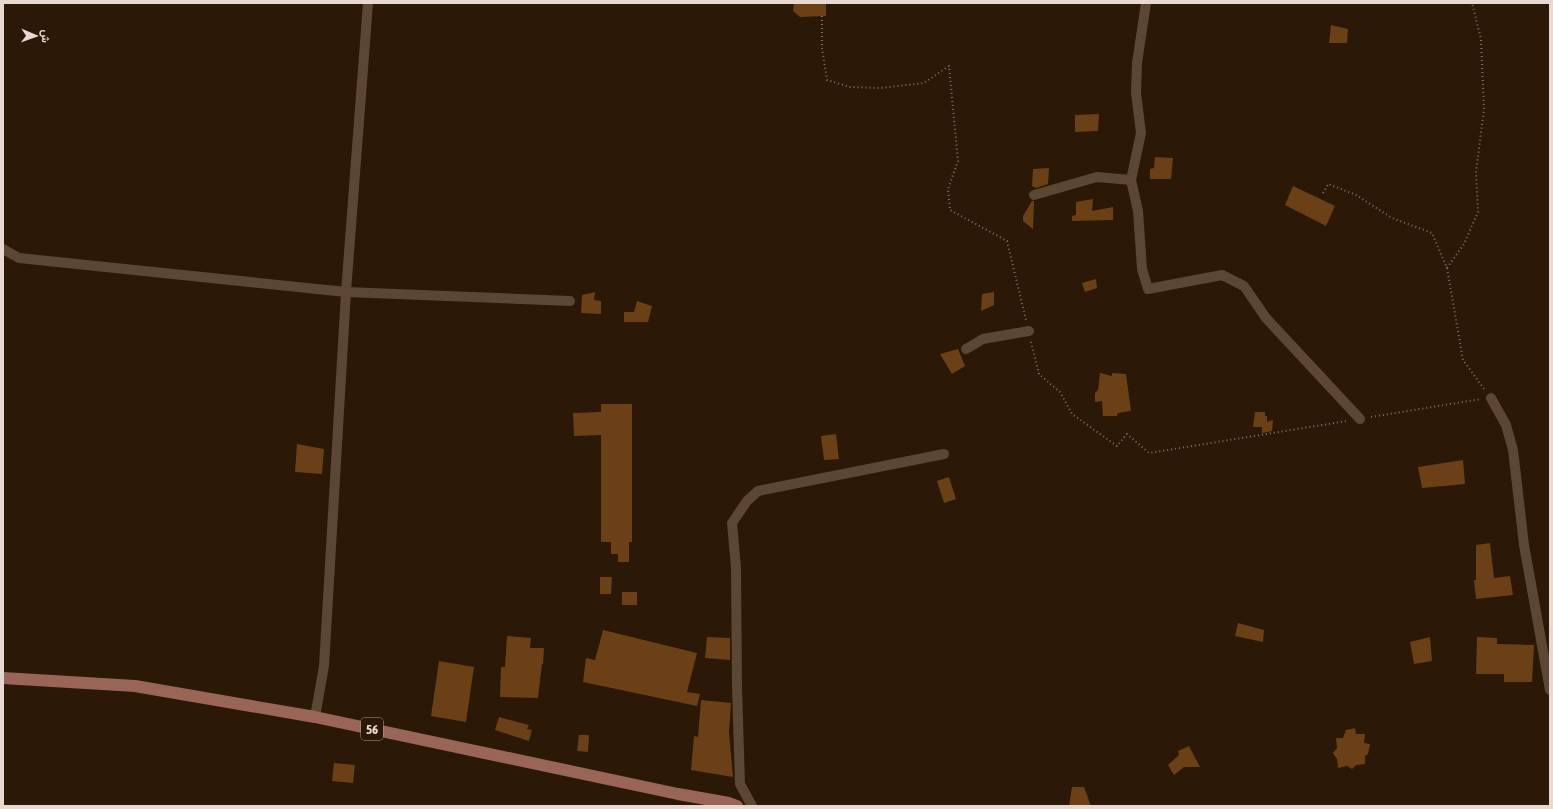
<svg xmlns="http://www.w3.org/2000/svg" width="1553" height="809" viewBox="0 0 1553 809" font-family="'Asap Condensed',Vazirmatn,sans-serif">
	<rect width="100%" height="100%" fill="#2b1806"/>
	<path fill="#6b4017" d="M794,3H826V16L800,17L793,11Z
		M1331,25L1348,29L1347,43H1329Z
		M1099,114L1098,131L1075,132V115Z
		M1155,157L1173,158L1171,179H1150V169L1154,168Z
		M1049,168L1048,184L1036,188L1032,186L1033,169Z
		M1293,186L1335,206L1326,226L1285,205Z
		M1093,199L1092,211L1113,207V220L1072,221V216L1076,215V202Z
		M1032,201H1034L1033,229L1023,221V216Z
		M1096,279L1097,288L1085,292L1082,283Z
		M595,292L594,300L601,301V314L581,313L582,295Z
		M994,292V305L981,311L982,294Z
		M637,301L652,306L648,322H624V312H634Z
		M958,349L965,366L952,374L940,354Z
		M1100,373L1112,376V373L1126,374L1131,411L1118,413L1117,416H1103L1102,401L1095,402V393L1098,390Z
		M601,404H632V542H629V562H618V554H611V542H601V435L574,436L573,413L601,412Z
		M1255,412H1265V416H1267V422L1273,420L1272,431L1262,433V427H1253Z
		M836,434L839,459L824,460L821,436Z
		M297,444L324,449L322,474L295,472Z
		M1463,460L1465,484L1422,488L1418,467Z
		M949,477L956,499L944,503L937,481Z
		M1490,543L1494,578L1510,576L1513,595L1476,599L1474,580H1476V545Z
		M600,577H612L611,594H600Z
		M622,592H637V605H622Z
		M1238,623L1264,630L1263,642L1235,636Z
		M603,630L697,653L687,692L700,694L697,706L583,682L586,658L595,660Z
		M507,636L531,638L530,648H544L543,664H542L538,698L500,697L501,667H505Z
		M707,637L730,638V660L705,658Z
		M1430,637L1432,661L1414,664L1410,642Z
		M1477,637L1497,638V644L1534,645L1532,682H1504V674H1476Z
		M439,661L474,667L466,722L431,716Z
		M701,700L731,703L729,732L733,777L691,770L694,736L698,737Z
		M499,717L529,725L527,729L532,730L529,741L495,730Z
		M1355,728L1356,734H1365L1364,743L1370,744L1368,754L1365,756V764L1356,765L1352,769L1347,766L1338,768L1337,759L1333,753L1337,748L1336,738H1343L1346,730Z
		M579,735H589L588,752L577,751Z
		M1189,746L1200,767H1184L1174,775L1168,765L1179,755L1178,751Z
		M334,763L355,765L353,783L332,781Z
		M1072,787H1084L1091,806H1069Z"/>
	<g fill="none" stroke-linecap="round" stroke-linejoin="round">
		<path stroke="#837264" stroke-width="2" stroke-dasharray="1 3" stroke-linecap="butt" d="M822,16V48L827,80L850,87L881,88L924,83L949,66L958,161L948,189L950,210L1007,241L1026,320
			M1323,193L1328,184L1356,195L1392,218L1432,233L1447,268L1463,360L1484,389
			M1447,268L1464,244L1478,212L1476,172L1484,109L1481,39L1472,3
			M1031,342L1039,374L1060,392L1072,414L1117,446L1127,434L1149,453L1347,421
			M1371,417L1481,399"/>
		<path stroke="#5c4634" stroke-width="10" d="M1131,180L1141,133L1136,93L1137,63L1146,3
			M1034,195L1097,177L1131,180L1138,211L1142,269L1148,289L1222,275L1244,286L1266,318L1360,419
			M3,249L19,258L346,292L570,301
			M966,349L983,339L1029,331
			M1491,398L1506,425L1513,450L1524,545L1550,690
			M315,717L324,666L346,292L368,3
			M752,806L740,784L737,687L736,568L732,523L747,501L758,491L944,454"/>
		<path stroke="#996556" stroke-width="12" d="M3,678L135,686L315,717L678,794L729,803L737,806"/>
	</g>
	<g text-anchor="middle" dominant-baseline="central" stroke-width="3.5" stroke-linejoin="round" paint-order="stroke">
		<rect fill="#2b1806" stroke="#af9f93" stroke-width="1" x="361" y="718" width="22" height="22" rx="3"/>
		<g font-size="13" font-weight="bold" fill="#e7d9cf">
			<text x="372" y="729">56</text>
		</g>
	</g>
	<rect width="1553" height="809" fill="none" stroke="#e7d9cf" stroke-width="8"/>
	<g transform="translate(36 36) rotate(92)" stroke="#2b1806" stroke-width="3" paint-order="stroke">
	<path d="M0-3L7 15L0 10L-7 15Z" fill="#e7d9cf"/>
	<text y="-6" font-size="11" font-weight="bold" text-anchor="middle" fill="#e7d9cf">ش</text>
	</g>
</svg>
